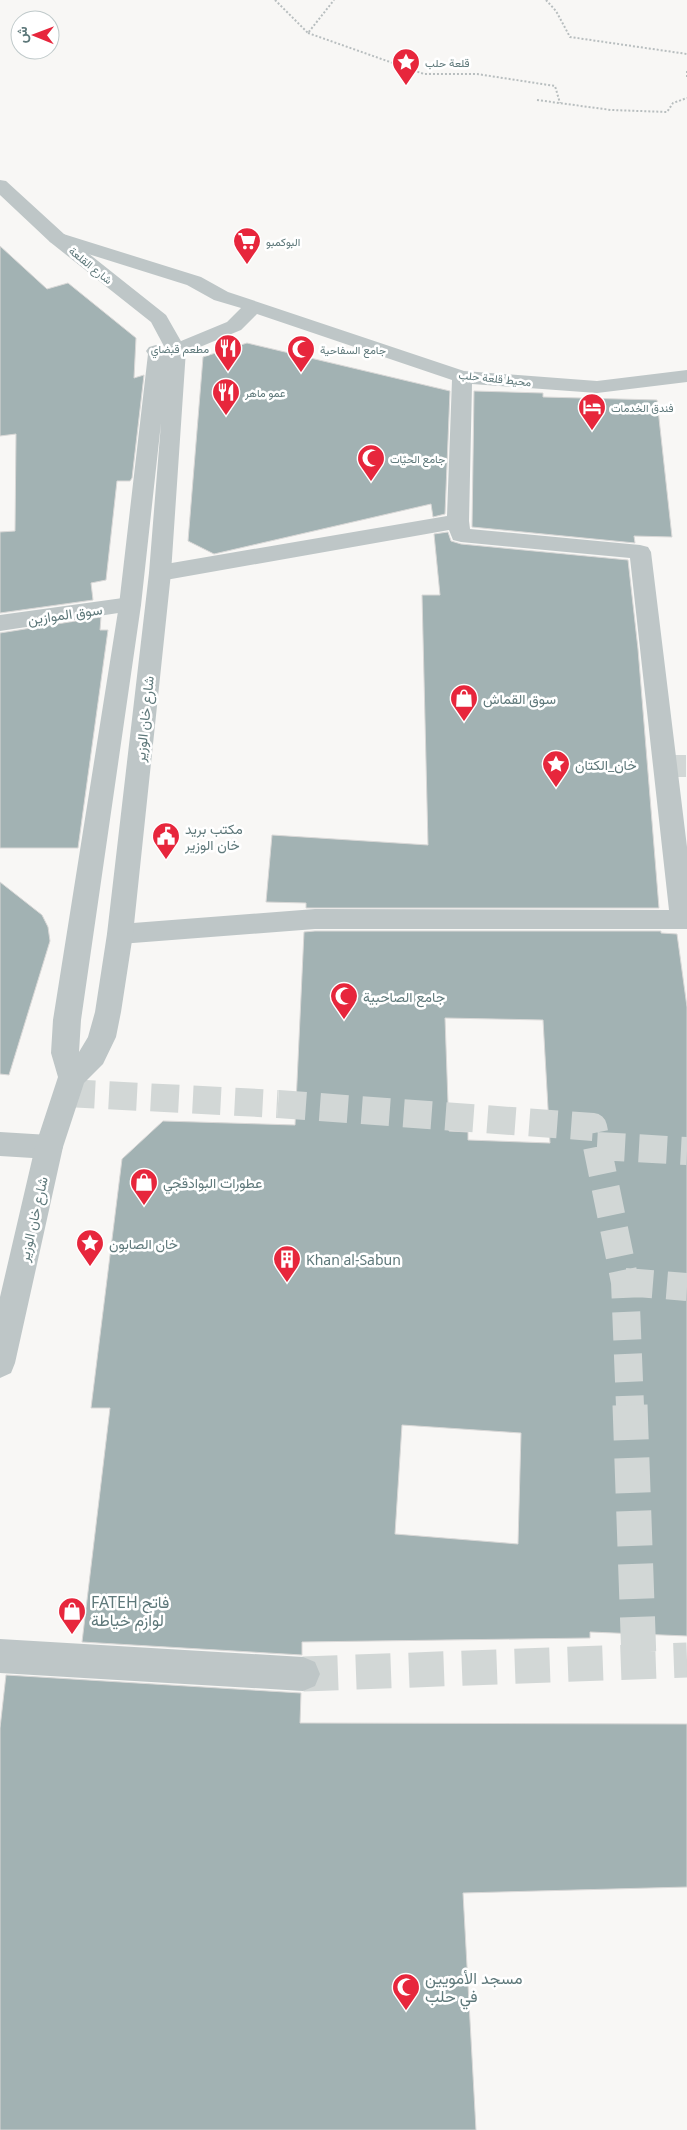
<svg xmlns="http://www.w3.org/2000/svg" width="687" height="2130" viewBox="0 0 687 2130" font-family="'Noto Sans',Vazirmatn,sans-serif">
	<rect width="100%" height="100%" fill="#f8f7f5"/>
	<path fill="#a2b2b3" stroke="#d9d8d7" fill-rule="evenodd" d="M0,246L47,289L68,283L136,338L134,378L144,375L132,478L130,481H117L106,580L91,583L93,600L0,613V532L15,531L16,434L0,436Z
		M247,343L450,391L445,514L433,517L431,504L214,554L188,541L203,357Z
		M474,391L543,393V397L657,400L672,537L634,536L635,543L472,527Z
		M448,532L451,541L461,544L628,560L638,649L659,908H306V903L266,902L272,835L428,845L422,595H440L434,534Z
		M101,617L100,630H108L78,848H0V633Z
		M0,882L42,915L48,927L50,941L9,1075L0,1074Z
		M315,931H661V933L677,934L687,1007V1636L590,1632V1638L302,1642V1655L82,1642L110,1408H91L122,1159L163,1121L295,1125L304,932ZM445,1018L543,1020L550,1143L468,1140V1132L449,1131ZM402,1425L521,1433L518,1544L395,1534Z
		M6,1675L301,1693L300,1723L687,1724V1887L463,1893L476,2130H0V1728Z"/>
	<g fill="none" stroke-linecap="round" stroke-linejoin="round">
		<path stroke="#d2d7d6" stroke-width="22" stroke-dasharray="22 11" stroke-linecap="butt" d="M664,766H687"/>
		<path stroke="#d2d7d6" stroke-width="28" stroke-dasharray="28 14" stroke-linecap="butt" d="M278,1104L593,1127L625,1282L630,1406
			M597,1146L687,1151
			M625,1282L687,1287"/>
		<path stroke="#d2d7d6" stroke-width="35" stroke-dasharray="35 18" stroke-linecap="butt" d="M630,1405L639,1661
			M303,1674L687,1660"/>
		<path stroke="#d2d7d6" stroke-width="28" stroke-dasharray="28 14" stroke-linecap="butt" d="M67,1093L278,1104"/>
		<path stroke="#b8bebf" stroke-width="2" stroke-dasharray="2 2" stroke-linecap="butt" d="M275,0L308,33L334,0
			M546,0L556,11L570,37L687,54
			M308,33L424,74H477L555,86L560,103
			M687,71V77
			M537,100L611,110L667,112L673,103L687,98"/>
		<path fill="#bec6c7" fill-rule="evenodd" d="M57,232L201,277L228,292L464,371L597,381L687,370V382L597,393L472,384L469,521L470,529L640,545L648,547L651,552L687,847V929H315L120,944L111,941L107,934L111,927L120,924L315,909L669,910L630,558L461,542L453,540L449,530L160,581L152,578L149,573L152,568L160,565L447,516L452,380L257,314L241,330L183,354L176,356L169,354L166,350L169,346L227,322L241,308L214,300L187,285L50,242L48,238L50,234Z
			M130,597L138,600L141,605L138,610L0,631V615Z
			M0,1132L49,1135L59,1138L63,1147L59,1156L49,1159L0,1156Z
			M0,1639L303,1657L315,1662L320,1674L315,1686L303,1691L0,1673Z"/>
		<path fill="#bec6c7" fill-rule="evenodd" d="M0,180L6,181L64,234L166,315L186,350L171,573L133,934L121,1012L116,1037L103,1064L84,1083L63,1147L15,1363L11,1373L0,1378V1297L35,1147L58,1077L51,1053L53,1020L119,605L148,354L146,351L149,347L156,345L166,350L151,322L50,242L0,195ZM161,423L149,573L107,934L95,1012L88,1037L79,1052L81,1020L141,605Z"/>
	</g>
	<defs>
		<g id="sight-pin" transform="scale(1.4375)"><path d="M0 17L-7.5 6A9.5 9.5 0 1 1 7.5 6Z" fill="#e7263c" stroke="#fff"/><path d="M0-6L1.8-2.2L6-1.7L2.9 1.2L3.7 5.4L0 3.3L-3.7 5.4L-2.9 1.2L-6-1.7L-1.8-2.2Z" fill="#fff"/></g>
		<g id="supermarket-pin" transform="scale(1.4375)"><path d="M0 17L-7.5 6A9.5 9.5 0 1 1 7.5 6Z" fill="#e7263c" stroke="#fff"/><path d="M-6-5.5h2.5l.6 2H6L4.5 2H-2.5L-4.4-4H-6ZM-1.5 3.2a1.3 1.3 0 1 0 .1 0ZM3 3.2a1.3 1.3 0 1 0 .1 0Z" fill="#fff"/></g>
		<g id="restaurant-pin" transform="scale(1.4375)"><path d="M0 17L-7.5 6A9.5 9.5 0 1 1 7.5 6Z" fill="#e7263c" stroke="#fff"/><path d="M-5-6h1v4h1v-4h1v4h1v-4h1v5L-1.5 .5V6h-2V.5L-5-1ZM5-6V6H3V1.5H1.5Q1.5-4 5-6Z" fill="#fff"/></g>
		<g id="mosque-pin" transform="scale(1.4375)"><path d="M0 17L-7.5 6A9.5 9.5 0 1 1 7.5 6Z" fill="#e7263c" stroke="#fff"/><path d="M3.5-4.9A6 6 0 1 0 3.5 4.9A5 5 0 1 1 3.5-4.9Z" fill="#fff"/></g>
		<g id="hotel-pin" transform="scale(1.4375)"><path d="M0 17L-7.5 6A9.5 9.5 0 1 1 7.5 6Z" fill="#e7263c" stroke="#fff"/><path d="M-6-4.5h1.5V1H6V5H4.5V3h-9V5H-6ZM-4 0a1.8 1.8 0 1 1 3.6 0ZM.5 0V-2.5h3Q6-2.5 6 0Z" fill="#fff"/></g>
		<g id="shop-pin" transform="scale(1.4375)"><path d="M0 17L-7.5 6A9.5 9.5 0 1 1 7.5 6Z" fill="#e7263c" stroke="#fff"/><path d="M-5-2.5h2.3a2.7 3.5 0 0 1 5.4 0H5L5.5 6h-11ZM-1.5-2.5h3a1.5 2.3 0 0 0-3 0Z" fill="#fff"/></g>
		<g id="civic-pin" transform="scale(1.4375)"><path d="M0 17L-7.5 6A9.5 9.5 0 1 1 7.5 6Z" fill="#e7263c" stroke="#fff"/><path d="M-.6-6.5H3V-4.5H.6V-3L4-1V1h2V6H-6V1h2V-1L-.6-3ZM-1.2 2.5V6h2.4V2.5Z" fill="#fff"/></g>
		<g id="building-pin" transform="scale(1.4375)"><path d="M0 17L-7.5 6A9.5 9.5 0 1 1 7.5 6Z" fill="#e7263c" stroke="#fff"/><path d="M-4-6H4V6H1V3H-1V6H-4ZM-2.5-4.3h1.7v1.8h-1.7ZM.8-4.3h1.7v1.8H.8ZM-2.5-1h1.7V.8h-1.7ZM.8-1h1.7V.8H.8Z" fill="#fff"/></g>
	</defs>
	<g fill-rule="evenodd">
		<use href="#sight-pin" x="406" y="62"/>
		<use href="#supermarket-pin" x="247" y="241"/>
		<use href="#restaurant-pin" x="228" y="348"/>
		<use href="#mosque-pin" x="301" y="349"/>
		<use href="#restaurant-pin" x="226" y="392"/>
		<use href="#hotel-pin" x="592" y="407"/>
		<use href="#mosque-pin" x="371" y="458"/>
		<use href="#shop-pin" x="464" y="698"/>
		<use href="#sight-pin" x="556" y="764"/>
		<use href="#civic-pin" x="166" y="836"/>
		<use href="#mosque-pin" x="344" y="996"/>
		<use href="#shop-pin" x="144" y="1182"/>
		<use href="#sight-pin" x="90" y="1243"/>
		<use href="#building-pin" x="287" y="1259"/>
		<use href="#shop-pin" x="72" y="1611"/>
		<use href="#mosque-pin" x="406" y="1987"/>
	</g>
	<g text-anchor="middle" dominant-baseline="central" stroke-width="5" stroke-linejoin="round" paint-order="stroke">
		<g font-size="11" fill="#5e787a" stroke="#fff" text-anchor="start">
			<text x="425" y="62">قلعة حلب</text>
			<text x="266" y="241">البوكمبو</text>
			<text x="209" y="348" text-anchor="end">مطعم قبضاي</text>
			<text x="320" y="349">جامع السفاحية</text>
			<text x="245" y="392">عمو ماهر</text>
			<text x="611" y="407">فندق الخدمات</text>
			<text x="390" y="458">جامع الحيّات</text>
		</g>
		<g font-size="11" fill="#5e787a" stroke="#fff">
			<text transform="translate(91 265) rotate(39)">شارع القلعة</text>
			<text transform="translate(495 378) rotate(6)">محيط قلعة حلب</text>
		</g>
		<g font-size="14" fill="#5e787a" stroke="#fff">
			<text transform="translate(65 614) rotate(-8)">سوق الموازين</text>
			<text transform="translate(144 719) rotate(-84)">شارع خان الوزير</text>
			<text transform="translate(33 1219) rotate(-77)">شارع خان الوزير</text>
		</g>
		<g font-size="14" fill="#5e787a" stroke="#fff" text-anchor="start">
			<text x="483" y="698">سوق القماش</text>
			<text x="575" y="764">خان_الكتان</text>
			<text x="185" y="828">مكتب بريد<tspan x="185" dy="16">خان الوزير</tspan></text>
			<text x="363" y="996">جامع الصاحبية</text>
			<text x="163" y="1182">عطورات البوادقجي</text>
			<text x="109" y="1243">خان الصابون</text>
			<text x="306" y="1259">Khan al-Sabun</text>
		</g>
		<g font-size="16" fill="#5e787a" stroke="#fff" text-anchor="start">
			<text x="91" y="1602">FATEH فاتح<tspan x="91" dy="18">لوازم خياطة</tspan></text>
			<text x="425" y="1978">مسجد الأمويين<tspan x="425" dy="18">في حلب</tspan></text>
		</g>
	</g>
	<g transform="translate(35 35) rotate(271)"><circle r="24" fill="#ffffff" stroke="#bfc9ca"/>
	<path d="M0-4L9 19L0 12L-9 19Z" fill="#e7263c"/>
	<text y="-8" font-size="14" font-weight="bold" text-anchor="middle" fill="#5e787a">ش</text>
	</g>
</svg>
